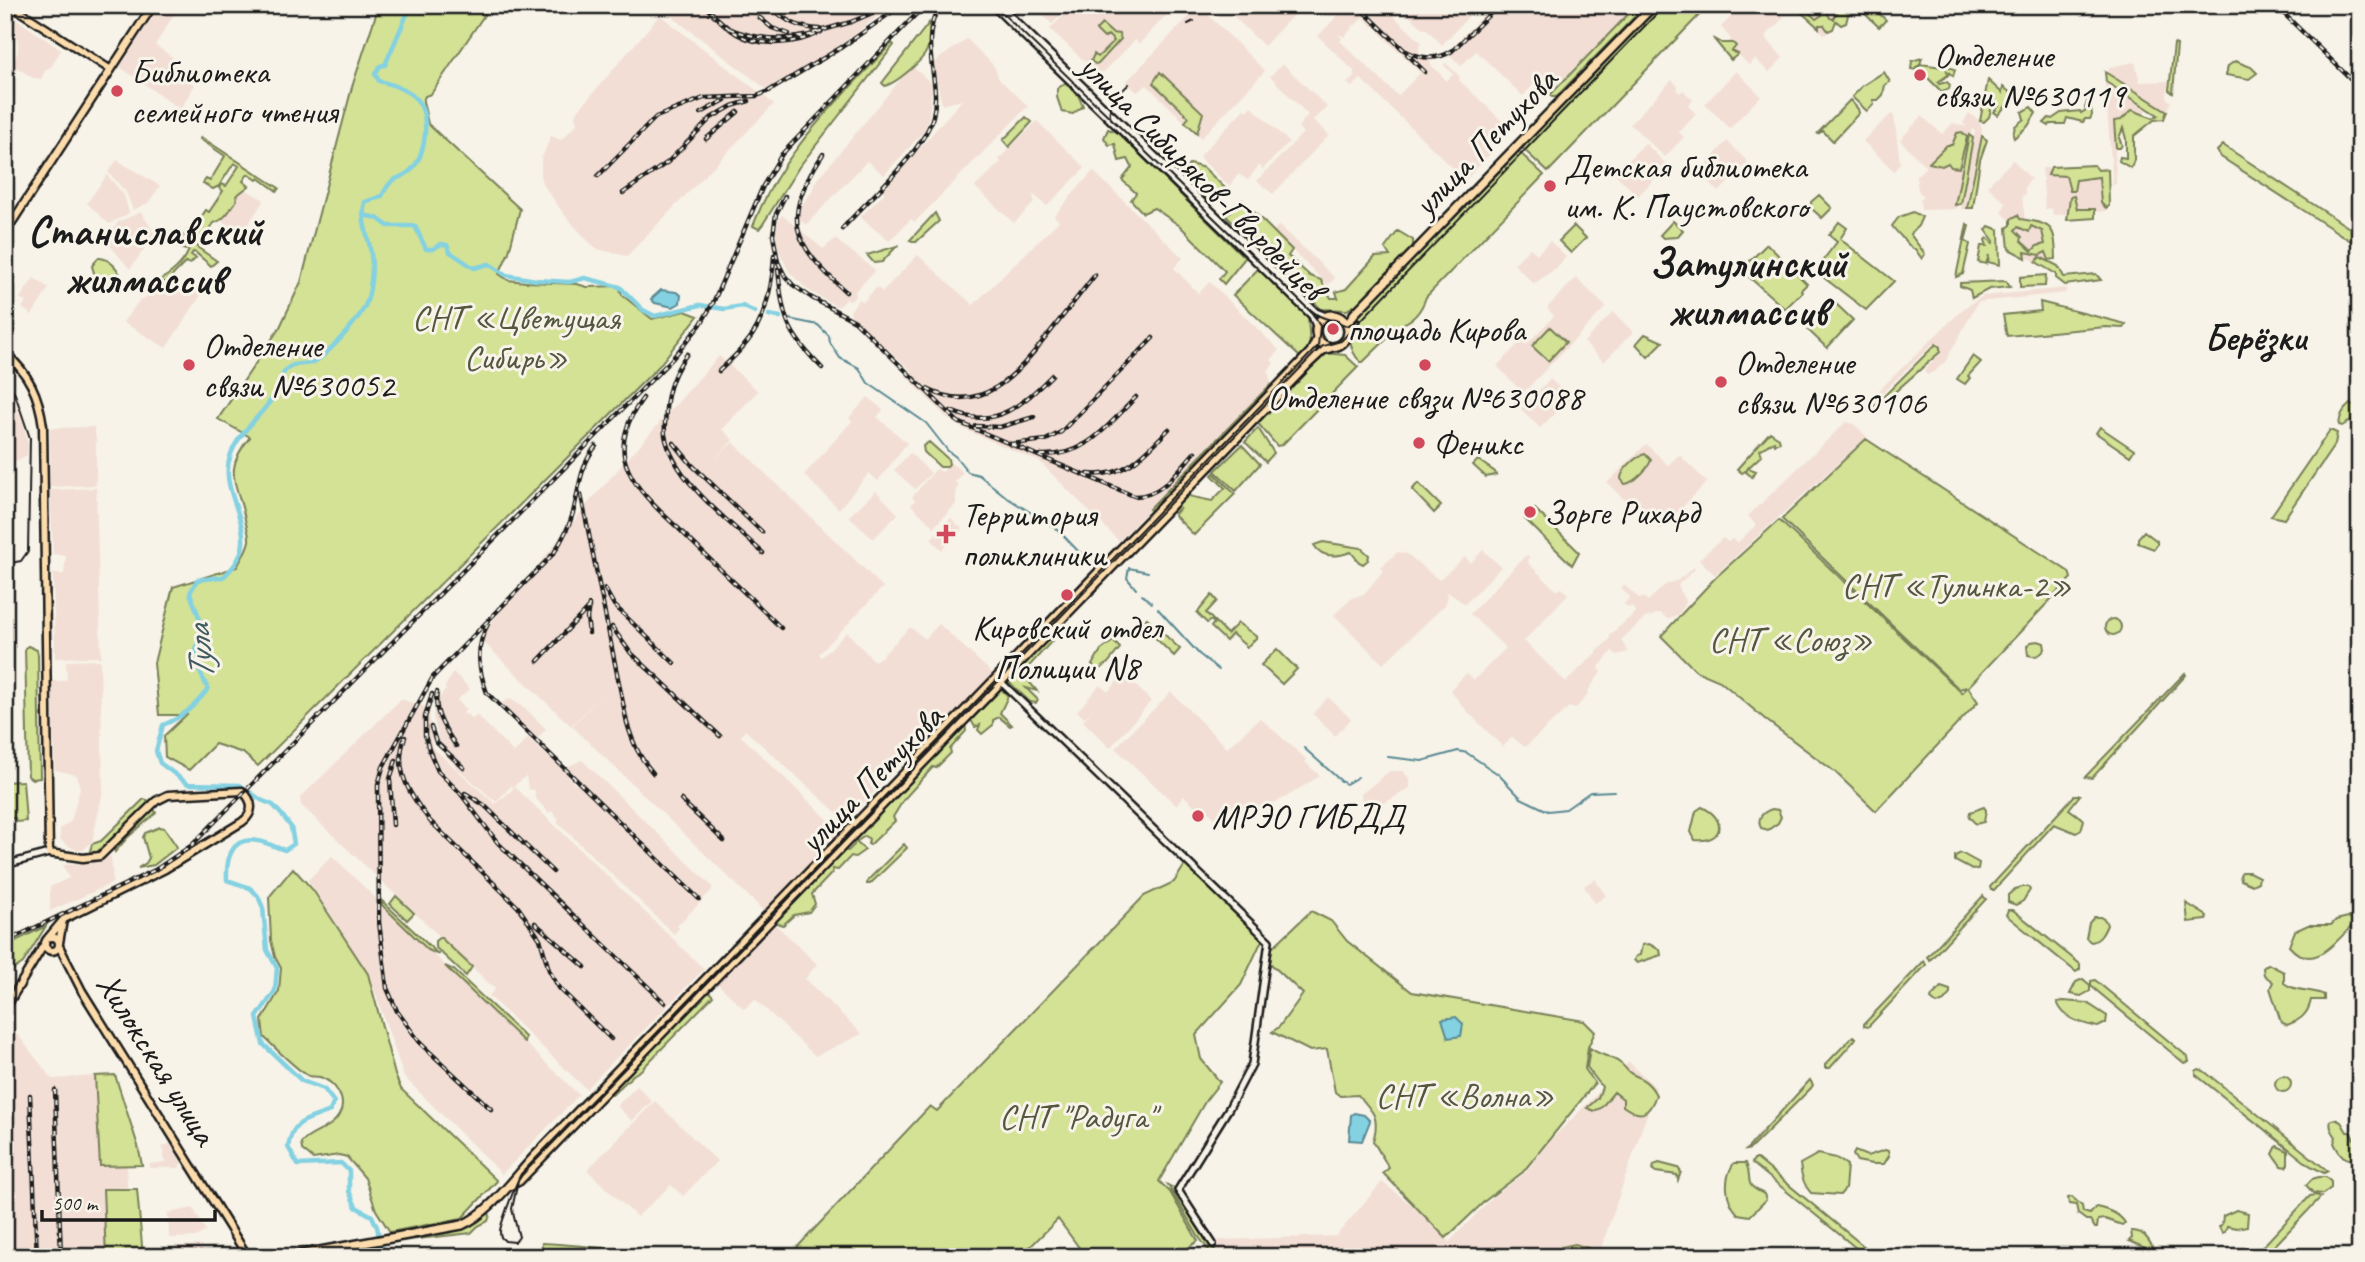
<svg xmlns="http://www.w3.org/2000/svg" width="2365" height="1262" viewBox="0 0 2365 1262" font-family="Caveat,sans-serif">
	<rect width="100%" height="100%" fill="#f7f3e8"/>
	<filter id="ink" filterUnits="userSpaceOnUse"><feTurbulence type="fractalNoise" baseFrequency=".0143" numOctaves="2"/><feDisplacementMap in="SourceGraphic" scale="14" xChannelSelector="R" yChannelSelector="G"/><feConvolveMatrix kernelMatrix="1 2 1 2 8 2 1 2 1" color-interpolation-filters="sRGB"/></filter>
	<g filter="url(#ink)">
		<path fill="#f2ded4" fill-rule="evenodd" d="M160,5H180L155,45L179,62L173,71L195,85L180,109L120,67Z
			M657,5H892L850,38L787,80L766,89Z
			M1020,5H1071L1052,24L1036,8L1030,14Z
			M1074,5H1176L1139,44L1135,40L1104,72H1096L1050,29Z
			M1222,5H1285L1294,14L1264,46Z
			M1348,5H1354L1370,21L1384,7L1422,43L1419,46V56L1433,57L1430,64L1447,81L1453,74L1444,65L1446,63L1460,77L1459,80L1504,123L1484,146L1491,153L1456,190L1453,187L1455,184L1451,181L1456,171L1361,79L1352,87L1347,83L1354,78V71L1318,36ZM1363,17L1373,27L1375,25L1381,31L1380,33L1398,51H1402L1401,53L1420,73L1398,96L1340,41L1342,39L1339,34L1344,37L1353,27V24L1355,26Z
			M1397,5H1479L1442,45L1427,29H1424Z
			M1494,5H1636L1547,96L1534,84L1523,96L1476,51L1461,66L1447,52Z
			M1743,5H1772L1784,17L1765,37L1783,58L1769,72L1755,59L1749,65L1727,44L1731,39L1721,27Z
			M1809,5H1849L1851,7L1825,35L1802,13Z
			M1199,6L1265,71L1201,138L1147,85L1137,92L1126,82Z
			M5,11L61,50L51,67L46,69L41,79L33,78L12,64L18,52V41L16,36L10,31L5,37Z
			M660,15L774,104L627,256L597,249L585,238L563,213L541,181V160L551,136L561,140L577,124L575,114Z
			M967,39L994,66L999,79L1028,106L915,222L911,219L889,241L860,217L884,194L883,190L962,100L942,105L933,63Z
			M2135,62L2140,82L2168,81L2167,99L2171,101L2167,112L2108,73L2109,67Z
			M1283,64L1327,107L1313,120L1329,135L1273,194L1257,181L1303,133L1298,127L1308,115L1270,76Z
			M913,67L932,84L929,117L924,131L884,175L867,161L806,225L798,218L799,208L812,192L815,182L901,79Z
			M1736,71L1761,96L1730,128L1705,104Z
			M1672,80L1678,86L1677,90L1680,93L1683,90L1693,100L1688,106L1696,114L1679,132L1684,137L1665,157L1630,124Z
			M2105,82L2147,108L2143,115L2132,109L2120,119L2114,121L2116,184L2113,185Z
			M1251,106L1289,142L1263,169L1259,165L1248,180L1239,174L1229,186L1199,157L1244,109L1247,111Z
			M1969,113L1980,121L1982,131L1965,209H1961L1975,131L1972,129L1957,209L1921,210L1920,200L1923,197L1918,190L1916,176L1926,167L1900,140L1922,116L1942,134L1953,123L1966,127L1963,123Z
			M1891,114L1894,116L1900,163L1894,171L1863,141Z
			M1037,121L1085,168L1047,206L1033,194L1034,203L1014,223L975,187L1001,162L999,159Z
			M1727,141L1748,162L1719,192L1699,173Z
			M1645,143L1666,164V167L1638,196L1615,174Z
			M117,160L160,186L148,203L133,210L126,192L108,172Z
			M2013,160L2031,179L2025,187V195H2022L2025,221L2012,222L2001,212L2006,203L1987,186Z
			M2095,165L2096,168L2104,167L2107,211L2053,215L2052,208L2045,209L2042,168Z
			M1093,171L1183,258L1174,268L1198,293L1210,282L1279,350L1271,360L1274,363L1268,371L1271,383L1119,541L1040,462L975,434L958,426L945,416L906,376L911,370L852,317L850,311L859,299L863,302L877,287L882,292L918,255L973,305L1059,221L1054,216Z
			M107,175L124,195L129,213L109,224L87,203Z
			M238,185L264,200L242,234L217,218Z
			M141,212L155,234L130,269L106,241L118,222Z
			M782,215L823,249L835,239L874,269V272L855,291L856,295L851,301L847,299L839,306H836L808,290L789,272L778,248L776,231L779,219Z
			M2039,224L2046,228L2049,264L2040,263L2010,250L2009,226Z
			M1279,225L1335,278L1328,285L1273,232Z
			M1550,241L1566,257L1556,268L1534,284L1514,264L1530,248L1537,254Z
			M34,278L49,288L32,315L22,308L26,302L20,298Z
			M1576,278L1606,307L1523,393L1497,366L1521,341L1526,345L1554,316L1547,308Z
			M165,287L190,289L201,295L166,348L123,322L139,301Z
			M2066,288V293L1978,302L1945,362L1935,371L1927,375L1924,371L1940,353V347L1934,343L1875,400L1872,397L1963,309L1983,296Z
			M1613,312L1633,332L1604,362L1584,342Z
			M719,356L758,391L722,429L733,440L714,460L733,442L883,587L819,654L822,657L847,632L874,661L881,657L910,627L925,639L939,624L994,675L939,732H934L930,728L925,733L922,731L913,740L918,746L846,821L745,730L741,736L842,833L765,912L572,726L607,689L571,726L483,642L488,627L591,500Z
			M1550,379L1570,398L1540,428L1521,409Z
			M5,383L23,423L28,445L27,455L10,464L7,520L10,528L5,529Z
			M868,397L883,410L877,417L907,443L878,481L869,473L839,509L804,475L852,421L849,418Z
			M1846,422L1854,424L1867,437L1715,575L1699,559L1723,538L1728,542L1732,539L1737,543L1756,525L1748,516Z
			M94,427L96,439V485L50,487V428Z
			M1646,444L1668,465L1679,455L1707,482L1660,530L1648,518L1638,513L1607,483Z
			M910,453L931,473L915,489L894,470Z
			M951,463L963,472L955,482L959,486L956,489V504L934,527L911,505L915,500L912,497L936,469L942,472Z
			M96,488L101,657L55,658L53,574H64L66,556L53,554L50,490Z
			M876,491L898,514L873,539L849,516Z
			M951,518L962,529L942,550L931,539Z
			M1483,550L1501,567L1465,604L1446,591L1448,596L1445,605L1383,664L1334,615L1352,598L1364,594L1383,571L1381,567L1398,552L1407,554L1439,580L1465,557L1471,563Z
			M1525,556H1529L1528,563L1557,591L1561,588L1568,594L1524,641L1566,682L1610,639V635L1636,612L1631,606L1629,608L1624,604L1630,597L1621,588L1624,585L1640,599L1643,597L1648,601L1665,585L1678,580L1694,567L1695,569L1678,585L1686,603L1679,614L1668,619L1660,613L1645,618L1621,640L1628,652L1617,655L1612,651L1599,667L1601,672L1588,691L1587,696L1575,709L1569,707L1525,747L1512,737L1503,747L1466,710L1450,690L1466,674L1474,680L1506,648L1470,614Z
			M100,660L103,791L92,842L83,850H77L65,844L60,839V829L71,821L80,788L77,775L55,770L52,681H63L67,679L66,661Z
			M453,672L470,689L457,700L466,709L463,713L465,715L467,714L472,719L477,715L514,753L528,738L562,769L575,785L579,781L565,768L582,760L712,886V890L677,926L679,928L674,934L557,822L559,819L551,811L549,813L535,798V790L528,789L526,776L514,786L704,969L586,1089L489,996L495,989L301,805L300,798L401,699L429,708L432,747L495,804L511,791L514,787L511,786L496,802L456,767L435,743L439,741L433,716L435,707L443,692L446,690L445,687Z
			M1124,674L1151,701L1110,748L1083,721L1094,708L1084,718L1077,711L1100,685L1108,692Z
			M1171,692L1227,748L1260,718L1307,760L1305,762L1320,776L1286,797L1235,822L1231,815L1218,821L1202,806L1199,810L1184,796L1176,805L1115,748Z
			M1328,697L1351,719L1335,736L1313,714Z
			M510,699L525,708L546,729L536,741L500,704Z
			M1390,771H1403L1410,780V788L1376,808L1385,828L1378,833L1362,803L1361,794Z
			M111,856L113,883L50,911V887L69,878L63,865L90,862Z
			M332,856L579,1095L502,1174L404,1077L369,974L308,880Z
			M1595,879L1606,896L1595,903L1584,886Z
			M774,923L817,964L805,979L862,1034L815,1056L755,999L744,1009L717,983Z
			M5,1026L12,1033L18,1035L52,1079L95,1076L100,1166H127V1187L103,1189L106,1257H5Z
			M1629,1062L1656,1088L1598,1257H1192L1220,1240L1336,1236L1382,1182L1423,1214L1449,1242L1494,1196L1525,1173L1550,1141Z
			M637,1086L652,1101L632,1121L617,1106Z
			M655,1101L717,1161L683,1196L671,1185L637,1217L587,1170Z
			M171,1143L182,1162L179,1168H150V1164L165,1162L162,1147Z
			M193,1208L206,1231L196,1237L169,1238L168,1213Z
			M198,1245L205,1257H167V1254L176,1253V1247Z"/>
		<path fill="#d3e295" stroke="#787f58" stroke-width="2" fill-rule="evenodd" d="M379,5H491L431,94L425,96L423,101L428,124L520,209L509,252L499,274L508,280L526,282L577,284L587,287L619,286L622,295L652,319L685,311L698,316L658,367L258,766L243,753L215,744L189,770L165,757L164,736L186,715H159L154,663L173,587L237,567C241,559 247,550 249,541C250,535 246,526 245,519C237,482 222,471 250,437L218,419L280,327L301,282L352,87Z
			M1637,5H1646L1556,97H1552L1551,94Z
			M1657,5H1709L1548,172L1520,146Z
			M1805,5H1810L1807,11L1816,19L1822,15L1818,11L1821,9L1825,11L1829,7L1827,12L1830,18L1834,19V16L1837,13L1833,5L1853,7L1849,11L1846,23L1841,25L1836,21L1833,29L1828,31L1824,25H1819V28L1801,12Z
			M1872,7L1886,20L1879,27L1865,14Z
			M929,23C930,29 930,43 927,50C923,61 896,83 885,86L882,83Z
			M1102,24L1112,33L1119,34L1121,39L1099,63L1095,64L1091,61L1094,54L1098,57L1114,41L1108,35L1104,38L1096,30Z
			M1713,38L1722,43H1733L1736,46L1732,51L1738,54L1731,60Z
			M892,43L894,45L799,167L763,224L759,229L753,226C781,151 839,100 892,43Z
			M2174,44L2177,45L2173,93L2169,90Z
			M1922,58L1920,64L1942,67L1946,65L1955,70L1953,76L1947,71L1948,75L1938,82L1939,84L1947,82L1950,85L1949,89L1942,92L1918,68L1920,65L1916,67L1917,70L1911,69L1912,61Z
			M2235,61L2251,67L2257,73L2249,79L2226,75L2228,66Z
			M1160,72L1203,113L1197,133L1185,122L1189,117L1153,83Z
			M1884,72L1890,82L1885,85L1883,95L1878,100H1873L1874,104L1867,111L1852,97L1862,86Z
			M2105,72L2167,111L2164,119L2154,120L2134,136V160L2131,168L2119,161L2120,157L2126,158V139L2123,128L2119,138L2122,145L2120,148H2116L2114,121L2121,120L2132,110L2153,118L2158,115L2106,82Z
			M1988,80L2002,93L2003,87L2015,96L1998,115L1994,112L1999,106L1994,99L1989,117L1984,122L1980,121Z
			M1065,83L1078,95L1083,106L1073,114L1062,112L1057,97V89Z
			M2088,99L2090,100L2092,115L2090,119H2085L2083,122L2067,118L2065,124H2050L2049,126L2044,123L2049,118L2052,119L2061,113L2080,111L2081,113L2086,110L2085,108Z
			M1850,100L1858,109L1859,113L1833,141L1823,131L1817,134Z
			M2031,107L2036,113L2028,126L2014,138L2013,135L2015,126L2024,119L2022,112Z
			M1026,117L1032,122L1009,147L1003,140Z
			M1108,129L1117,132L1245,258L1224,284L1219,279L1225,271L1180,226L1154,208L1143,213L1131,200L1136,193L1122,180L1132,167L1128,159L1119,161L1115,144L1109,145L1104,138Z
			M1962,132L1967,137L1959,168L1951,167L1948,163L1942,166L1929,163L1947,145H1952L1957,133Z
			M1969,135L1973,138L1961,204L1955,205Z
			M1982,136L1987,140L1980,160L1973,208H1967Z
			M201,137L279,188L277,191L259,178L257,180L248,174L243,181L249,186L236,196L237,200C231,208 225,220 214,223L197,247L217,261L211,266L196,253L193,252L191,255L196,258L190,264L186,262L166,282L157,281C168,277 187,261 189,248L185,250L177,246L190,227L193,229L206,210L209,212L223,191L219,188L222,184L226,186L239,166L234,163L219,186L213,189L203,183L206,179L210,181L225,156L200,139Z
			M2223,145L2360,235V247L2221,157L2217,151Z
			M1517,150L1544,175L1426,297C1422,309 1414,320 1402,324L1363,362H1361C1348,351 1349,334 1354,319Z
			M1190,164L1204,168L1225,188L1211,203L1181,174Z
			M2094,165L2098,170L2108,169L2109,206L2106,208L2101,203L2099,177L2076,180L2074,191H2070L2066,176L2048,175L2051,167Z
			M1819,195L1832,208L1822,218L1811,208V202Z
			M2074,196L2077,209H2095V218L2067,220L2070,197Z
			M1242,200L1292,250L1288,256L1310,276L1321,280L1331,298H1338L1336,292L1346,289L1375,257L1390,256L1385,248L1398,231L1413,240V247L1358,304L1347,310L1321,309L1226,216Z
			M1913,212L1922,217L1918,226L1910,234L1925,254L1922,259L1915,249H1912C1905,240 1898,234 1892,226L1899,217Z
			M935,213L939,221L916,242L910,240Z
			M2018,215L2020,219C2053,224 2055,226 2056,259L2049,260L2046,252L2040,255L2025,252L2026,258L2009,249L2007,228L2011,225V219ZM2031,226L2042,231L2045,244L2037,246L2032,251L2021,241L2022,237L2015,230L2018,227L2029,232Z
			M1673,221L1683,230L1677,237L1663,238L1660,235Z
			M1839,222L1847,228L1840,239L1894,281L1866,310L1819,274L1821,271L1820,264L1837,242L1829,235Z
			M1967,224L1969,226L1965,241L1970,244L1963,274L1956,277Z
			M1574,226L1586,238L1571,253L1559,241Z
			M1989,226L1999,230L2000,265L1988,262L1989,255L1986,264L1978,262L1981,246H1987L1985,240L1987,238L1993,243L1994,241L1986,230Z
			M1767,244L1807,284L1801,290L1802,292L1785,309L1741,270Z
			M897,246L882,262L874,263L867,255Z
			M2040,257L2058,266L2064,277L2096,274L2101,280L2065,285L2056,278V274L2036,262Z
			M98,258C109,257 120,270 122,281L119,287L110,289L94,273L92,266Z
			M1258,269L1308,317L1310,347L1300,357L1233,295Z
			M2046,275L2045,286L2020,287V277Z
			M2006,281L2010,287L1989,289L1972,298L1970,290L1960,286V283Z
			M1833,301L1853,320L1827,348L1808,330Z
			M2040,302L2126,324L2123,328L2106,327L2007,336L2003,315L2041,311Z
			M1550,327L1566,342L1548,361L1532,346Z
			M1645,334L1663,342L1648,357L1636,344Z
			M1936,344L1940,347V352L1872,412L1869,411Z
			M1324,353L1345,355L1358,367L1282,445L1277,446L1256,421Z
			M1973,356L1981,362L1968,376L1970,378L1965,384L1957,379Z
			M1270,385L1271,390L1164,503L1160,502L1151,511L1149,509Z
			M2350,404L2357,406L2359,410L2354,419L2342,426L2339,425C2340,415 2343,410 2350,404Z
			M2100,427L2134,450L2130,456L2096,433Z
			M1258,428L1274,453L1266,462L1245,442Z
			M2330,430L2337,433L2335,444L2284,519L2271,516Z
			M1770,432L1779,438L1780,442L1775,444L1774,441L1760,450L1762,455L1748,468L1756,471L1752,477L1746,472L1747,470L1742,473L1737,469Z
			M1866,439L2051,560L2069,572L2071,578L1968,687L1978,702L1876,811L1835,772L1766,720L1720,681L1696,671L1661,636L1715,578L1779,520L1962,693L1967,687L1959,689L1782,519Z
			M929,442L948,459L949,464L946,467H940L924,452L923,446Z
			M1242,445L1260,464L1236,491L1215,471Z
			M1645,454L1651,460C1648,469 1634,483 1625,484L1621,479C1621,470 1636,456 1645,454Z
			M1478,460L1495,472L1496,475L1486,477L1473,465Z
			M1214,473L1235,494L1194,535L1174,515L1180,508L1174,513L1171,511L1184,495L1212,501L1225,488L1212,475Z
			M1418,483L1441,506L1434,513L1412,490Z
			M1535,509L1579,552L1572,565L1525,519Z
			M2144,531L2157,541V545L2154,549L2138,543V538Z
			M1323,542L1361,548L1369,555L1368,560L1363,564L1359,562L1351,552C1337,557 1322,559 1314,545Z
			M1212,595L1217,601L1206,613L1227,634L1238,623L1257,637L1247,647L1232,634L1226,641L1211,627L1214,623L1211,620L1207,623L1197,613Z
			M1147,618L1180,649L1174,656L1141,624Z
			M2105 627a8 8 0 1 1 16 0a8 8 0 1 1-16 0Z
			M1057,629L1060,632L1023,673L1019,672L1023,663Z
			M1113,641L1120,648L1108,663L1098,671L1092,665L1101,650Z
			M2038,641L2044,643L2045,649C2040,656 2036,657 2028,655L2027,646L2031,642Z
			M28,646L37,650L38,655L40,778L32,779L28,776L25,648Z
			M1277,649L1297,669L1282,684L1261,665Z
			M2185,673L2186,675L2092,778L2085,777Z
			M1016,674L1027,679L1037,691L1026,688L1038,700L1036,703L1030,702L1009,682L1014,679Z
			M1003,687V691L1008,696L1000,713L1012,725L1010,726L999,717L993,720V725L982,734L978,730L980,725L975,727L971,720Z
			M965,724L966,731L950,749L951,753L936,768L933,767L904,799L893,817L895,821L870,845L868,844L869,839L865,836L856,842L865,850L855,857L851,856L838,870L832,869V873L812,894L815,904L809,912L794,915L783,925L774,922L844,850L848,851L854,845L855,838L934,756H937Z
			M23,781L26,821L16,822L15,818H5V782Z
			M2075,795H2080L2069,809L2084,820L2081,830L2076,833L2054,824L1994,890H1991L1990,887Z
			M144,799L152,802L105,851L95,854L90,851L92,844L101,841Z
			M153,807L156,813L127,838L115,852L114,849Z
			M1702,807C1728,819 1723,843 1695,840L1691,832L1696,811Z
			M1984,807L1986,810L1984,822L1976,824L1969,817L1970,812Z
			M1772,809L1778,810L1781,817L1778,823L1768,830L1761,828C1756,818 1763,812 1772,809Z
			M160,827L164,828L177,847L154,865L138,868L146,863L149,858L143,837L145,833Z
			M904,844L907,848L870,884H867L868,880Z
			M1961,853L1979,863L1978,869L1972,870L1955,861V856Z
			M1186,863L1263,938L1241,985L1196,1035L1201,1059L1220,1082L1206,1100L1159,1181L1170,1192L1198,1241L1174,1257H1089L1083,1253L1058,1219L1020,1257H788L930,1106L937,1111L1144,896L1174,882Z
			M293,868L313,890L368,974L395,1075L401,1089L497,1181L462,1218L390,1232L376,1210L365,1178L347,1157L339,1155L313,1159L302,1150L301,1143C311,1132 332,1129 339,1115C348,1100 335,1082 320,1077C316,1076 312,1077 309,1076C299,1072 272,1045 264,1037L262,1020L279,991L281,968L275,957L271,940L269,897Z
			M2242,872H2249L2259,877L2258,882L2252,885L2241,880L2240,875Z
			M2023,887H2028L2030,890L2023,901L2016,905L2008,902V895L2015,889Z
			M396,896L414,913L407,920L390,904Z
			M1983,896L1986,899L1930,960L1927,957Z
			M382,901L439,955L428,950L382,905Z
			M2186,903L2207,916L2206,920L2188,922Z
			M2008,910H2013L2080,964V969L2076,972L2006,915Z
			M1311,911L1331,921L1347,941L1412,992L1584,1021L1595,1032L1588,1047L1585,1069L1595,1083L1523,1172L1486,1200L1446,1238L1383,1173L1389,1168L1373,1141C1380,1118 1374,1112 1358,1095L1340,1096L1335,1092L1327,1049L1310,1051L1272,1032L1279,1027L1303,994L1270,963L1272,948Z
			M2094,917H2100L2105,920L2107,925C2104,932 2100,941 2091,942L2086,938L2089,923Z
			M2348,917L2352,919L2353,925C2335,942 2313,974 2289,946L2295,931L2308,925H2331L2336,920Z
			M46,926L23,963L5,975V946Z
			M440,937L472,967L466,976L435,947V941Z
			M1649,944L1660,950L1661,955L1637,963L1634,960L1636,956L1640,955L1642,945Z
			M1924,961L1926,965L1868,1027L1864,1026V1024Z
			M2268,964L2284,972V983C2295,992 2312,989 2324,995V1000H2311C2308,1014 2301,1020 2287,1025L2281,1022L2270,988L2273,982L2264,975L2263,968Z
			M445,966L454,970L525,1037L524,1042Z
			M2083,979L2090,985V991L2081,996L2070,994L2076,982Z
			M2095,980L2188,1057L2189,1062L2184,1063L2091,986V981Z
			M1941,987L1950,990V994L1944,1001L1937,1004L1931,999L1932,996Z
			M709,992L713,996L641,1070L633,1075L612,1095H608L705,993Z
			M2064,1001L2087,1003L2107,1016L2106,1023L2098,1027C2081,1023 2064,1020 2057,1002Z
			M1853,1036L1856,1038L1854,1041L1830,1068H1825V1065Z
			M1590,1048C1599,1055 1611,1056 1620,1063C1625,1066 1627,1072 1632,1074C1643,1079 1650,1083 1656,1095C1649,1115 1641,1119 1623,1106V1099L1614,1092L1601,1108L1594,1111L1587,1108L1598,1098L1602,1087L1587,1067Z
			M2199,1069L2204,1071L2328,1171L2324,1173L2309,1165L2196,1075V1071Z
			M115,1075L138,1146L142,1165L100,1166L95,1076Z
			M2275 1084a8 8 0 1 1 16 0a8 8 0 1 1-16 0Z
			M1810,1080L1813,1085L1811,1088L1750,1149L1746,1150Z
			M2335,1119L2341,1122L2347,1132H2350L2354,1139L2360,1140V1154L2355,1160C2343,1160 2339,1153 2334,1143L2336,1137C2332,1131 2329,1127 2331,1120Z
			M2277,1146L2288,1151V1164L2286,1167L2281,1166L2273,1154Z
			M1885,1150L1888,1151L1889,1156L1884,1164H1872L1857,1161L1853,1155L1855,1151L1867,1156Z
			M1818,1154L1836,1158L1847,1165L1845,1189L1840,1195L1811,1193C1803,1185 1801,1175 1800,1164Z
			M1754,1159H1757L1877,1257H1867L1752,1163Z
			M1659,1163L1678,1168L1681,1172L1678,1180L1677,1175L1656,1172L1653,1170L1654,1165Z
			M1734,1163H1746C1754,1181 1741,1183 1764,1194L1766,1200L1750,1216L1738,1214C1725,1200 1723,1179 1734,1163Z
			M2319,1177H2326L2331,1182V1188L2323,1194L2313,1193L2306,1185L2312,1179Z
			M1168,1185L1177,1190L1219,1257H1214L1198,1236Z
			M103,1189H137L143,1257H106Z
			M2316,1195L2321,1197L2264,1257H2253L2310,1196Z
			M2072,1197L2082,1206L2083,1212L2090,1214L2096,1207C2106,1209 2120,1214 2125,1223L2122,1225L2105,1219L2098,1220L2097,1228H2095L2090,1220H2086L2078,1214L2076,1205L2069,1204L2068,1198Z
			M2236,1210L2248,1213L2247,1226L2237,1228L2227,1226L2225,1232L2222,1233L2219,1227L2222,1224L2223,1216Z
			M488,1213L490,1215L488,1221L478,1226L471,1233L401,1241V1239L463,1228Z
			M2131,1231C2143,1231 2147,1237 2152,1246L2150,1250L2129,1241L2132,1238Z
			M542,1243C561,1244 624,1248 638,1257H540Z
			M1575,1244L1591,1249L1596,1257H1569L1561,1252V1247Z
			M376,1247L380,1257H345V1254L354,1250Z"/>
		<path fill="#84d1e2" stroke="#5a8993" stroke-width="2" d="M661,290L676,292L681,295L680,303L673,307L655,303L651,299Z
			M1456,1017L1463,1024L1461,1036L1448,1038L1442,1019Z
			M1354,1113L1364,1115L1370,1121L1362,1141L1349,1140L1351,1115Z"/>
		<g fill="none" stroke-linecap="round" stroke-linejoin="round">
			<path stroke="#5a8993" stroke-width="2" d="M789,319L818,325L829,336L830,343L840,358L859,368L868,383L926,423L948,451L956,457L968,472L979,475L1009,499L1057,529L1079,552L1102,561
				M1136,589L1127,578L1129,568L1148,572
				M1142,595L1152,603
				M1158,609L1199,654L1219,670
				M1304,748L1341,781L1346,784L1358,777
				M1388,757L1422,761L1458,751L1467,753L1498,774L1521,798L1548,811L1566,809L1590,792L1614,791"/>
			<path stroke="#84d1e2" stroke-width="4.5" d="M363,215L377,218L388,226H415L426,249H433L441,244L447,245L450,252L474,268L489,264L506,275L536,280L570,282L585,278L620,287L643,310L655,316L700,305L724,309L742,306L755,312
				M769,315L780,317
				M384,1257L377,1227L372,1216L356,1207L349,1191V1171L341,1163L298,1165L288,1147C293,1119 306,1121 330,1111L334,1102L324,1089L302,1081L263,1044L257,1017L275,991L277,968L267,950L263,908L258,896L250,888L227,880C226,859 231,836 258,841C267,842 276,848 285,850L294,844L291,827L282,815L273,805L261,800L240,785L188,784L160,763L156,751L163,725C183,717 195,706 208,689L194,659L202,625L190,593L197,580L223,577C272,536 214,497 231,454C240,430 263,415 275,394C279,387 280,376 286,370C293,362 303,365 311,363C326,358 358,320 365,306C371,293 373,268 371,254C369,236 360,221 365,202L382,196C394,171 400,183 413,168C427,152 431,112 414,97C405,88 391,84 379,81L375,74L380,66L385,65L411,5"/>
			<g stroke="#1c1c1c" stroke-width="10">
				<path id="secondary" d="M992,5L1312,316L1316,326
					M999,5L1316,312L1326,316
					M1001,682L1269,941L1252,1064L1229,1108L1178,1190L1213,1244
					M5,865L49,853"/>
			</g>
			<g stroke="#1c1c1c" stroke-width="11">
				<path id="primary" d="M10,5L111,70
					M5,233L153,5
					M5,353C29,373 39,396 43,426L49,853L83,858L100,856L156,801L168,795L242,791C254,801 254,813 242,822L165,869L64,919L48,938
					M45 944a7 7 0 1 1 14 0a7 7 0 1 1-14 0Z
					M59,943L63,920
					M59,946L82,991L248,1257
					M5,1009L45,943"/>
			</g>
			<g stroke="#1c1c1c" stroke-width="12">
				<path id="trunk" d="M1316 331a16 16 0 1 1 32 0a16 16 0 1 1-32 0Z
					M1347,326L1354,314L1654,5
					M509,1186L519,1181L1308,364L1323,350L1330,348
					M287,1257L462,1225C490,1213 515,1177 536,1155L1311,352L1317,339"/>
			</g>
			<use href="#secondary" stroke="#f7f3e8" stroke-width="5"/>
			<use href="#primary" stroke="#fcdcac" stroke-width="6"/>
			<use href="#trunk" stroke="#fcdcac" stroke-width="7"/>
			<path stroke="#1c1c1c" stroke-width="2" d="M994,5L1312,313L1320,326L1318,346L521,1174C517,1180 500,1226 500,1231C500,1238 501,1237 505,1241L515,1242L519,1237L512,1209L518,1181L522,1175L1314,354L1323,346L1341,341L1665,5
				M1188,24L1194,21
				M1111,119C1105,104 1119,94 1129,84
				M1311,310C1321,320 1334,319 1347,326L1360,319
				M5,379L15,394L30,438L28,551L21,561L5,564"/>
			<g stroke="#1c1c1c" stroke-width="4.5">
				<path id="rail" d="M704,5C714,15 724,26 737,34C761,48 798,44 821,32C789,42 758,41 726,27
					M1357,5L1404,50C1420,59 1436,61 1452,51L1499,5
					M2275,5L2360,88
					M771,7C787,22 798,28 820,29
					M759,17L772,28L789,34
					M813,33L851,22L889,6
					M1407,54L1425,72
					M701,113L725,100
					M706,139L738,112
					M823,154C780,219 792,243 846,292
					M598,176L656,117L704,98L757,96L769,91L842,47L902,5
					M623,193L668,162L711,118L732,106L749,101
					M785,196L776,214L773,235L778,262L785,276L793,285L812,298L855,321L958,422L1134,496C1162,497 1178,470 1195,452
					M842,229C867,200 924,152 933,116C942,78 917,44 940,5
					M778,269C783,318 786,332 822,368
					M687,354C674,371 668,387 666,408C666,417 664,427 665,435C673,480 731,523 763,553
					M719,371C731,360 744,348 753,334C767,313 773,279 774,255
					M927,389C984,418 1019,371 1051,331C1066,312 1080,294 1095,275
					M643,398C628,418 617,445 628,469C638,493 662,513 680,530C713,563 748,595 781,628
					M951,411C995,431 1023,404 1052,375
					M976,426L1000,427L1034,417
					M674,443L692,465L762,532
					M1011,444L1046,440L1061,432L1153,338
					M1041,455C1086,457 1107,426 1136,397
					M1088,474C1126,478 1144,454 1169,429
					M581,495L627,723C633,743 639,757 653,773
					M605,589L614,605L674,663
					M589,605L587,618L589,633
					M488,624C475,647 478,669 487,693L699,899
					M612,627L630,652L720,736
					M538,661L589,607
					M437,692C433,713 445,729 456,746
					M432,694L425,717V735L429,750L438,771L460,793L498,843L665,1003
					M431,727L436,742L464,768
					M405,737C392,772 412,798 433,825
					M465,793L484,805L553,872
					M681,800L724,841
					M428,819L518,907L540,939L549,970L559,988L611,1039
					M393,825L390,779L396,760
					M535,923L585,967
					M5,942L155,870L192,845L672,359L701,324L713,303L763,186L782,154L925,5
					M55,1090L61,1257
					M30,1095L37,1257
					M491,1109L421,1044L397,1011L387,988L379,922L378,785L383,767L433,677L554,553C562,540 569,527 573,513C579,490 580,465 596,446"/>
			</g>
			<use href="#rail" stroke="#f7f3e8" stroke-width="2" stroke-dasharray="5" stroke-linecap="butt"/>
		</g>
	</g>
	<g fill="#d1495b" stroke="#f7f3e8" stroke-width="2.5">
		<circle cx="1920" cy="75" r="7"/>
		<circle cx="117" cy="91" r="7"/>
		<circle cx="1550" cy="186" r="7"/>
		<circle cx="1333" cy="329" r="7"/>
		<circle cx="189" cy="365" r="7"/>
		<circle cx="1425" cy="365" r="7"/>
		<circle cx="1721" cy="382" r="7"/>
		<circle cx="1419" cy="443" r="7"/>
		<circle cx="1530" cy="512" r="7"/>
		<path d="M942.5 523.5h7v7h7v7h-7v7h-7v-7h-7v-7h7z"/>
		<circle cx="1067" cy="595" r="7"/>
		<circle cx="1198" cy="816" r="7"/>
	</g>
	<g text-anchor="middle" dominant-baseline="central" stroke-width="6" stroke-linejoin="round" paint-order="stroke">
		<g font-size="35" fill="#1c1c1c" stroke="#f7f3e8" text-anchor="start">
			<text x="1934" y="55">Отделение<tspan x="1934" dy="40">связи №630119</tspan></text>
			<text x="131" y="71">Библиотека<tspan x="131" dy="40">семейного чтения</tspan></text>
			<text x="1564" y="166">Детская библиотека<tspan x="1564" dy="40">им. К. Паустовского</tspan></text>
			<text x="1347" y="329">площадь Кирова</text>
			<text x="203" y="345">Отделение<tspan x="203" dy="40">связи №630052</tspan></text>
			<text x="1735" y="362">Отделение<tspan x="1735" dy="40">связи №630106</tspan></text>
			<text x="1425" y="397" text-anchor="middle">Отделение связи №630088</text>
			<text x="1433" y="443">Феникс</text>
			<text x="1544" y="512">Зорге Рихард</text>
			<text x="962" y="514">Территория<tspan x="962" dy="40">поликлиники</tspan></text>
			<text x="1067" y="627" text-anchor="middle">Кировский отдел<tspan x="1067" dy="40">Полиции N8</tspan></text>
			<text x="1212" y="816">МРЭО ГИБДД</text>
		</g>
		<g font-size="35" fill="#1c1c1c" stroke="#f7f3e8">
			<text transform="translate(1485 142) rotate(-46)">улица Петухова</text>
			<text transform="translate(1202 177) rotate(45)">улица Сибиряков-Гвардейцев</text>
			<text transform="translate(871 779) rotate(-46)">улица Петухова</text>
			<text transform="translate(157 1059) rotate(58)">Хилокская улица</text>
		</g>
		<g font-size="35" fill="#535740" stroke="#f7f3e8">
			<text x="516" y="317">СНТ «Цветущая<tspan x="516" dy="40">Сибирь»</tspan></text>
			<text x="1957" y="585">СНТ «Тулинка-2»</text>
			<text x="1791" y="639">СНТ «Союз»</text>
			<text x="1465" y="1095">СНТ «Волна»</text>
			<text x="1077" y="1116">СНТ "Радуга"</text>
		</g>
		<g font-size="37" font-style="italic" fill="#405b61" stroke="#f7f3e8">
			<text transform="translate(199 653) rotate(-94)">Тула</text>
		</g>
		<g font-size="38" font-weight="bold" fill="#1c1c1c" stroke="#f7f3e8">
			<text x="2255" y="337">Берёзки</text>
		</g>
		<g font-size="42" font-weight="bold" fill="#1c1c1c" stroke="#f7f3e8">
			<text x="145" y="231">Станиславский<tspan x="145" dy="48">жилмассив</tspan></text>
			<text x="1748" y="263">Затулинский<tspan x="1748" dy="48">жилмассив</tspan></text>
		</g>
	</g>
	<rect width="2365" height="1262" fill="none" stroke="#f7f3e8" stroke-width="28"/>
	<rect x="14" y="14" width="2337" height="1234" fill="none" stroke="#1c1c1c" stroke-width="2.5" filter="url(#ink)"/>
	<path d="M42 1210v10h173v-10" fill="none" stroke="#1c1c1c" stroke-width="3.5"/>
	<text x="52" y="1210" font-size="21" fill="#1c1c1c" stroke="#f7f3e8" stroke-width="5" paint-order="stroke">500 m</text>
</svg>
